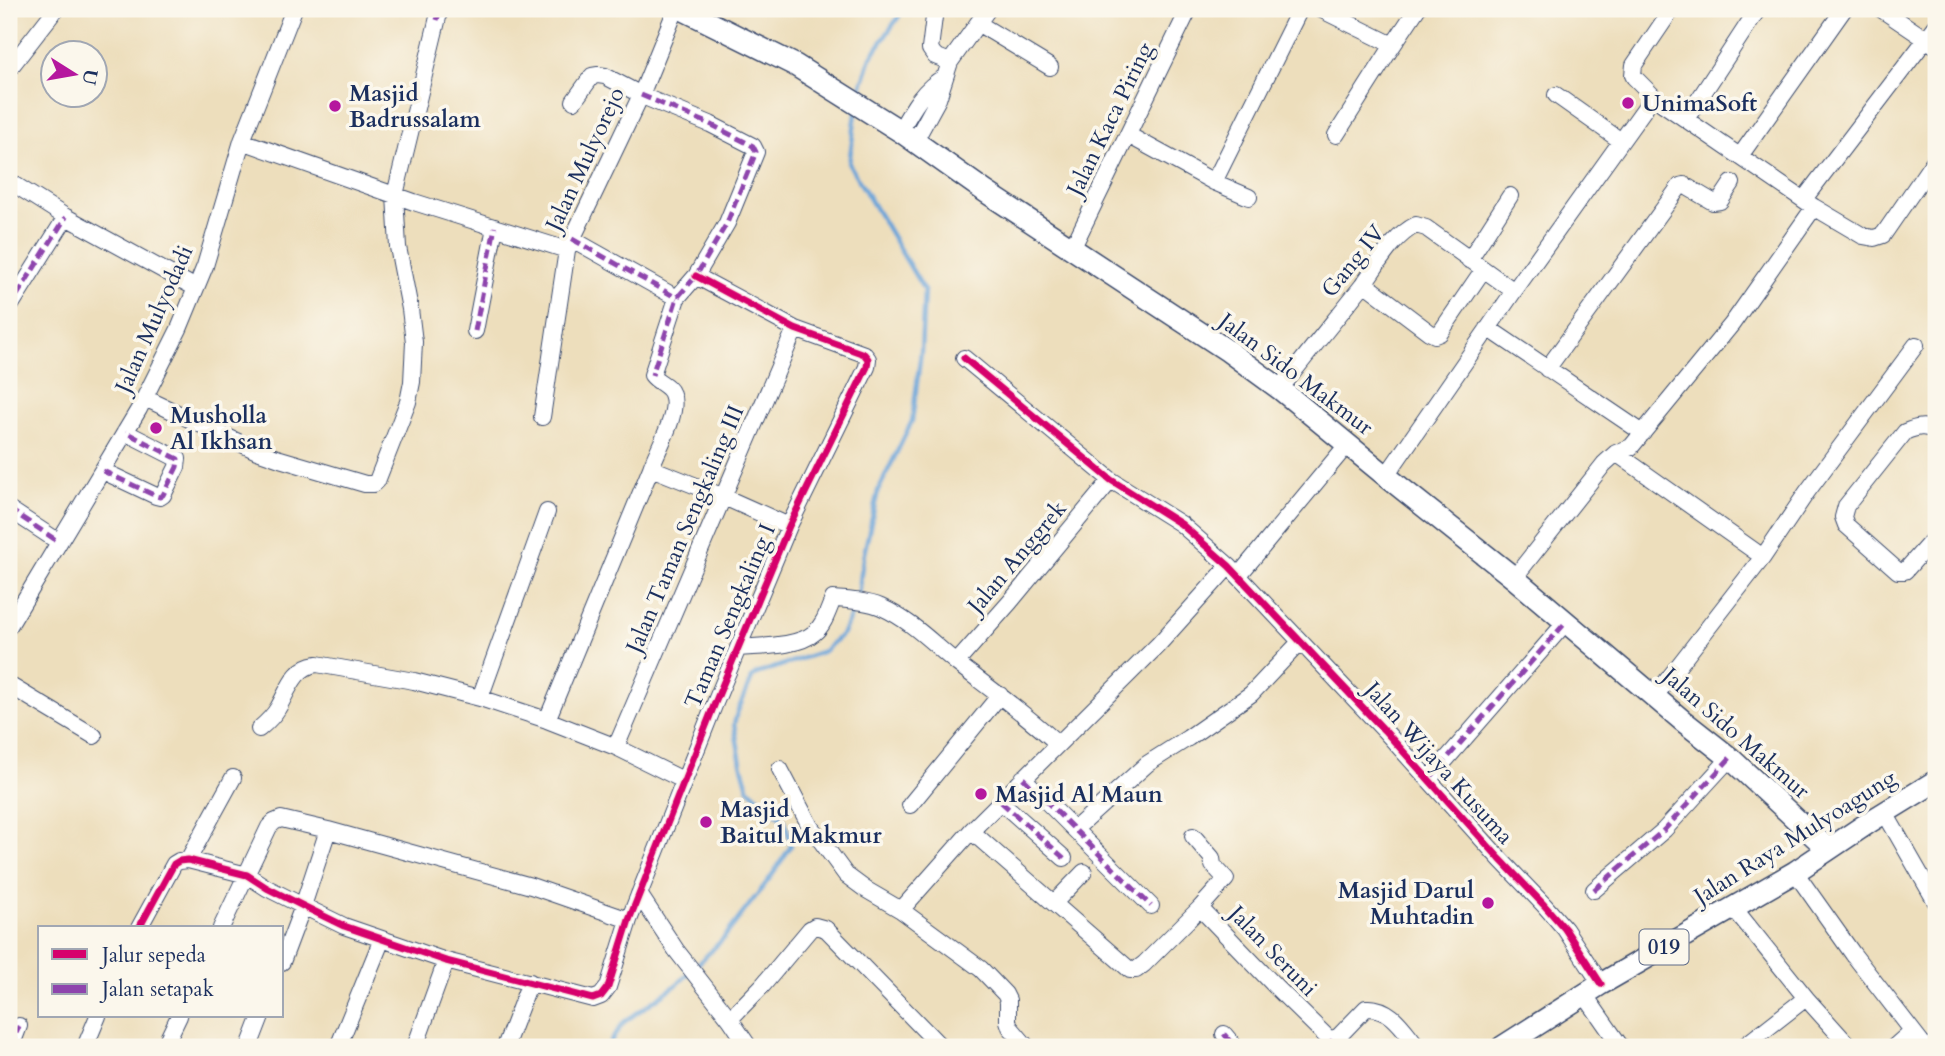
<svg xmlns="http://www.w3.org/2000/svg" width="1945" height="1056" viewBox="0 0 1945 1056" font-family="Cardo,serif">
	<rect width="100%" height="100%" fill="#fbf7ec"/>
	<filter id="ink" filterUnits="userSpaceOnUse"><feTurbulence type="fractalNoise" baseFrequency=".0143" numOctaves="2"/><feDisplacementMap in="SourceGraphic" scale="14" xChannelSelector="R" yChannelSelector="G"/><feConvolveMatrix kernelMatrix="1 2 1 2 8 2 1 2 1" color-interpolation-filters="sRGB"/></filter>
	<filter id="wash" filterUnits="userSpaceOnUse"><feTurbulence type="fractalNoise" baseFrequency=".00686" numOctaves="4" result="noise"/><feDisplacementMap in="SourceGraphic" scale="28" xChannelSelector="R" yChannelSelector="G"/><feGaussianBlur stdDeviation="1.57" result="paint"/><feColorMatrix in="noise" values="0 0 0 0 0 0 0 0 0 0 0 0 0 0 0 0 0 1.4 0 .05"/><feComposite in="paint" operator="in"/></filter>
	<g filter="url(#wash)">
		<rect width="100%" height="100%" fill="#eddebc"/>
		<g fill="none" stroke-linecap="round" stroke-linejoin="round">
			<path stroke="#68a3d8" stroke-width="4.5" d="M858,97L871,57L904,9
				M856,113L849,164L924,290L921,352L912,421L878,491L863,558L858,597
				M607,1047L624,1022L678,984L723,939L770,878L791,846L785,821L748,788L741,763L734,724L737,713L752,678L756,674L824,651L843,633L855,606"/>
		</g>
	</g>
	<g filter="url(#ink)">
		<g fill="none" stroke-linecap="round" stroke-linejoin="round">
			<g stroke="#3a496c" stroke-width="18">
				<path id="minor" d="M935,9L930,49L935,56L950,62
					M1320,9L1393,45L1336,135
					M1672,9L1634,65L1633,75L1634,77L1656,99L1814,207L1863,236L1874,238L1883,235L1936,158
					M1881,9L1936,46
					M979,24L1050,67
					M1393,45L1417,9
					M9,69L56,9
					M1556,95L1621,141
					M574,101L592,76L598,75L605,76L647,98L710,124L753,146L756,152L727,223L696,276L677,298L652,375C658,383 669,385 672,394C680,413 657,449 651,468
					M1686,119L1758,9
					M900,131C911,111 923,88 945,77
					M1128,135L1214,182L1249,197
					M242,141L414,202L567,250
					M915,141L938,99L950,62L988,9
					M1740,156L1844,9
					M9,181L66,217L196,288
					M1214,182L1300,9
					M1804,199L1936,26
					M572,239L677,298
					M1072,249L1189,9
					M1469,260L1510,196
					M1364,283L1429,332L1435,335L1440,333L1483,270
					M9,308L66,217
					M1488,328L1643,433
					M475,331L495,227
					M964,358L1111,480L1181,524L1229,566L1384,730L1500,859L1544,905L1565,929L1601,984
					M1547,369L1680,186L1684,185L1713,202L1720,201L1732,183
					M1280,389C1307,354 1335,320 1362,286C1377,266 1393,236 1416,225L1426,228L1514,291
					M145,398L257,451L280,459L365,484H374L377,481L408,402L412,382L414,342L410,309L398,247L395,195L440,9
					M542,417L567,250L641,95L676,9
					M1936,431C1925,425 1916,427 1905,432L1846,506L1843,517L1846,525L1898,571H1905L1936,536
					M1616,453L1763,557
					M103,471L156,496L160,497L163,495L177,467L178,459L125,432
					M1386,476L1514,291L1645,108
					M9,509L59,542
					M1239,575L1347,445
					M1514,578L1604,464L1616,453L1631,447L1732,324L1810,213
					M9,626L139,409L179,329L205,266L242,141L294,9
					M739,648C760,646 798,647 814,633C824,625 828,611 833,599C848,600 867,601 881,607C912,621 932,643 958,664C992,690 1027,715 1058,744
					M957,662L1010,602L1111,480
					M9,685L94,736
					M1655,696L1763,557L1807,492L1916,345
					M480,698L547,512
					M547,720L651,468L724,497L789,526
					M259,729C266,723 273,717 278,708C288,691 295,666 317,664L414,681L480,698L547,720L616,747L683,780
					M616,747L795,329
					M780,769L810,826L846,875L865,889L901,910L981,969L1005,994L1008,1000V1021L1010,1027L1027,1047
					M1023,778L1151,906
					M1429,779L1566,622
					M1001,802L1064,858
					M910,805L1000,695
					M1885,813L1936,902
					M1075,829L1147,764L1188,738L1251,694L1300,642
					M971,831L1130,970H1136L1144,964L1200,908L1278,989L1328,1038L1334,1039L1339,1036L1366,1008C1391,1006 1404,1030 1418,1047
					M1193,836L1212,858L1213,865L1226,879L1200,908
					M188,860L233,778
					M1795,872L1853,954L1925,1047
					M1594,890L1664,830L1730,758
					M639,894L676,950L730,1019L749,1047
					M1054,903L1084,872
					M1733,907L1806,998L1850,1047
					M901,910L971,831L1158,645L1229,566
					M139,928L174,864L179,861L188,860L247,875L267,888L303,906L344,926L382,939L446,961L593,999L601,996L608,987L629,920L715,703L789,526L867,367L868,359L864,354L795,329L696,276
					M221,928L269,827L274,822L281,819L328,830L531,886L629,920
					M282,962L303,906L328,830
					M1584,994L1621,1047
					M730,1019L763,985L810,929L815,926L826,929L941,1047
					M1224,1034L1235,1047
					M11,1047L19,1026
					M85,1047L98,1016
					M164,1047L179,1016
					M249,1047L261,1016
					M338,1047L382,939
					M415,1047L446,961
					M505,1047L530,982
					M1743,1047L1806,998
					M1894,1047L1912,1031"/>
			</g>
			<g stroke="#3a496c" stroke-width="24">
				<path id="major" d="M682,9L795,65L900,131L986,192L1228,351L1280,389L1386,476L1514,578L1683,721L1730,758L1828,849
					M1502,1047L1601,984L1795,872L1871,821L1936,781"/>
			</g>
			<use href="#minor" stroke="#fff" stroke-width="16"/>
			<use href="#major" stroke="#fff" stroke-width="21"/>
			<path stroke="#8e44ad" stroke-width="5" stroke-dasharray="10 5" stroke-linecap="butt" d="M437,20L440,9
				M641,95L710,124L753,146L756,152L727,223L696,276L677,298L652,375
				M572,239L677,298
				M9,308L66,217
				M475,331L495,227
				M103,471L156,496L160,497L163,495L177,467L178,459L125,432
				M9,509L59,542
				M1023,778L1151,906
				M1429,779L1566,622
				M1001,802L1064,858
				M1594,890L1664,830L1730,758
				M1224,1034L1235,1047
				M11,1047L19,1026
				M1325,1047L1334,1039"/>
			<g stroke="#fbf7ec" stroke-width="11">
				<path id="cycleway" d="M964,358L1111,480L1181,524L1229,566L1384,730L1500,859L1544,905L1565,929L1601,984
					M139,928L174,864L179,861L188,860L247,875L267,888L303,906L344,926L382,939L446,961L593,999L601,996L608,987L629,920L715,703L789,526L867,367L868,359L864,354L795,329L696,276"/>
			</g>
			<use href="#cycleway" stroke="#d6006c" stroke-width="7"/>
		</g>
	</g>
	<g fill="#b5179e" stroke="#fbf7ec" stroke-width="2.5">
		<circle cx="1628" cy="103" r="7"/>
		<circle cx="335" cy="106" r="7"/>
		<circle cx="156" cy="428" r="7"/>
		<circle cx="981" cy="794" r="7"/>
		<circle cx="706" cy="822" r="7"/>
		<circle cx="1488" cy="903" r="7"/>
	</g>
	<g text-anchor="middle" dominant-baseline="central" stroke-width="7" stroke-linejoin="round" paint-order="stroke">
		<rect fill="#fbf7ec" stroke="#5e6b89" stroke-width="2" x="1639.5" y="929.5" width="49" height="35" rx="5"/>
		<g font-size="21" font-weight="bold" fill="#1b2f5e">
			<text x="1664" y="947">019</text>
		</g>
		<g font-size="23" font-weight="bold" fill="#1b2f5e" stroke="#fbf7ec" text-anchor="start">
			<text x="349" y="93">Masjid<tspan x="349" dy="26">Badrussalam</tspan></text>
			<text x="1642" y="103">UnimaSoft</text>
			<text x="170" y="415">Musholla<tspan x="170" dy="26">Al Ikhsan</tspan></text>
			<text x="995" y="794">Masjid Al Maun</text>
			<text x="720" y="809">Masjid<tspan x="720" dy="26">Baitul Makmur</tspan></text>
			<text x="1474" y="890" text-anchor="end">Masjid Darul<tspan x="1474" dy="26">Muhtadin</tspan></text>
		</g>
		<g font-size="23" fill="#1b2f5e" stroke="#fbf7ec">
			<text transform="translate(1110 119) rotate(-64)">Jalan Kaca Piring</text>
			<text transform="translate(585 159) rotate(-65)">Jalan Mulyorejo</text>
			<text transform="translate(1353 261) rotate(-51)">Gang IV</text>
			<text transform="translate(154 319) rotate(-66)">Jalan Mulyodadi</text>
			<text transform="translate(1296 374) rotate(37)">Jalan Sido Makmur</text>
			<text transform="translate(685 529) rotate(-67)">Jalan Taman Sengkaling III</text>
			<text transform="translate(1017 557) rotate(-50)">Jalan Anggrek</text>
			<text transform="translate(730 616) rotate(-67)">Taman Sengkaling I</text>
			<text transform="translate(1736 733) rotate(41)">Jalan Sido Makmur</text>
			<text transform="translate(1439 763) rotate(48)">Jalan Wijaya Kusuma</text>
			<text transform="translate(1795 837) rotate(-32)">Jalan Raya Mulyoagung</text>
			<text transform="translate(1273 951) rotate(46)">Jalan Seruni</text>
		</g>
	</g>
	<rect width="1945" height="1056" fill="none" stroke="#fbf7ec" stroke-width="35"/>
	<rect x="38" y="926" width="245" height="91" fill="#fbf7ec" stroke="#a1a7b3" stroke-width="2"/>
	<rect x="52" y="949" width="35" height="10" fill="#d6006c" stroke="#a1a7b3" stroke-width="2"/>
	<text x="102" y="962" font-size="21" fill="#1b2f5e">Jalur sepeda</text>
	<rect x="52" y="984" width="35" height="10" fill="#8e44ad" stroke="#a1a7b3" stroke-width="2"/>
	<text x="102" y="996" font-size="21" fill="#1b2f5e">Jalan setapak</text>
	<g transform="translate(74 74) rotate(101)"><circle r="33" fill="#fbf7ec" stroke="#a1a7b3" stroke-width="2"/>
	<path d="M0-5L12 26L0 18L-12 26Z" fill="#b5179e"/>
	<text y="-10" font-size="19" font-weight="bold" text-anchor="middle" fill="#1b2f5e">U</text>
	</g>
</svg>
